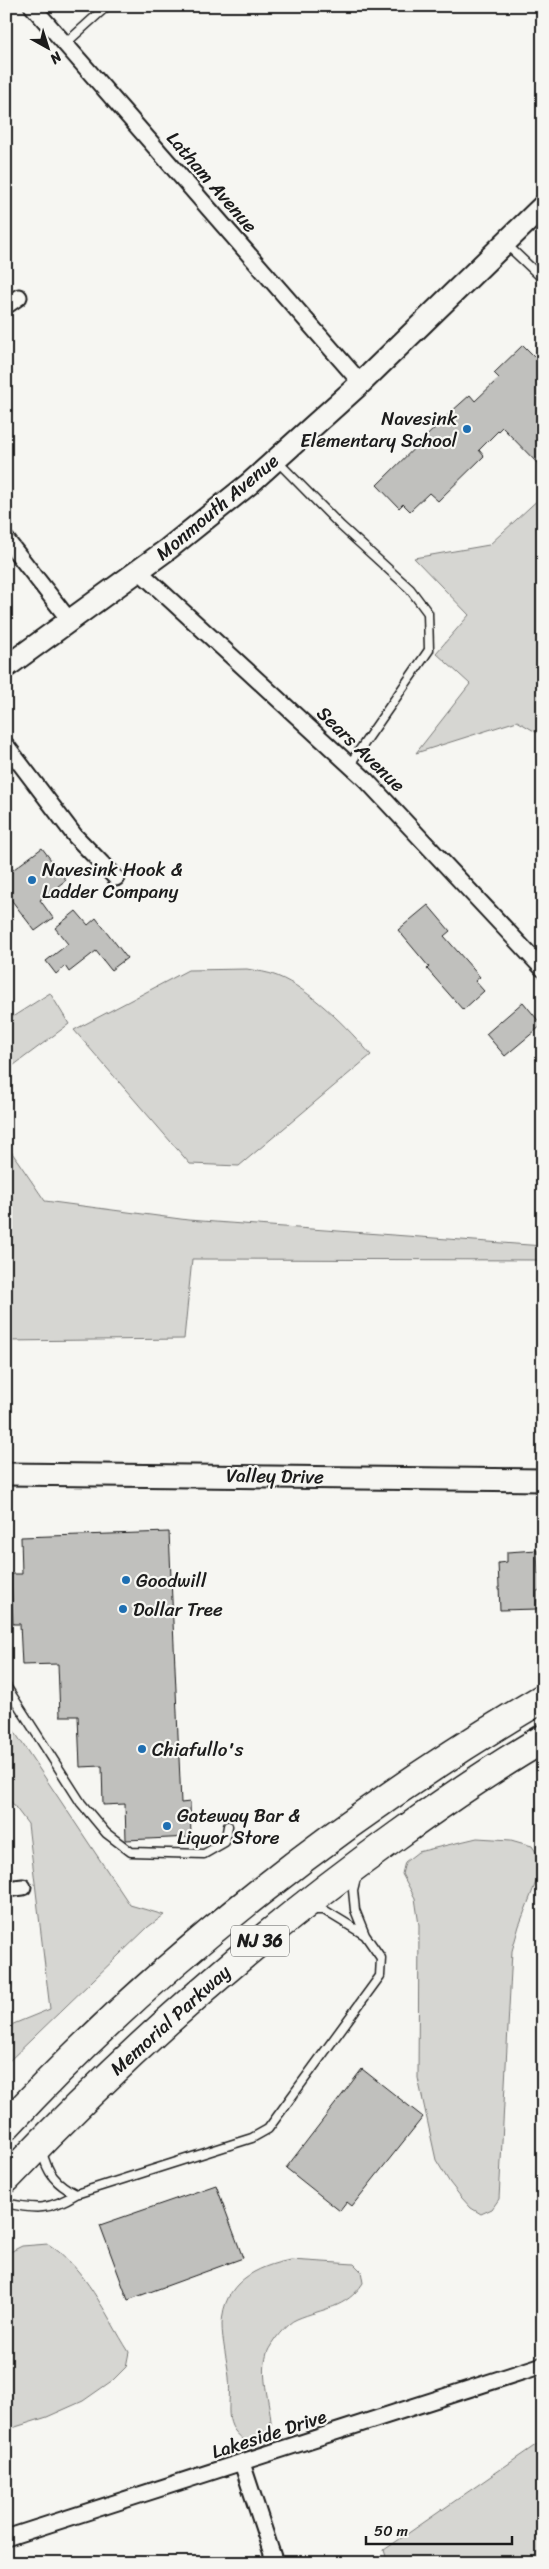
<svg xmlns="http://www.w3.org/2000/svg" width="549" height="2569" viewBox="0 0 549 2569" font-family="Sriracha,sans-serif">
	<rect width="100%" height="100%" fill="#f6f6f2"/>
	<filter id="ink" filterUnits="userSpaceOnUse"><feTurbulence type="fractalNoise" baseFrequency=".02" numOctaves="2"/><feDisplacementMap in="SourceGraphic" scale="10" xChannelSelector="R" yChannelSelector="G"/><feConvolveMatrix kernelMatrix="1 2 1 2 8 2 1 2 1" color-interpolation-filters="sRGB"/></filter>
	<g filter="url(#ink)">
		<path fill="#d6d6d2" stroke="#797977" d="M543,495V736L517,721L416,753L470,684L436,653L469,615L414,558L489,545Z
			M247,969C257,971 268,972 277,976C310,989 348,1028 371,1055L239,1166L190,1164L74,1030L188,970Z
			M50,993L69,1024L6,1071V1021Z
			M6,1144L45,1201L188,1220L543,1246V1260L192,1259L184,1339L6,1341Z
			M6,1719L130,1905L164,1915L148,1927L6,2064V2027L50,2009L28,1824L6,1795Z
			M477,1838L511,1840L532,1846L540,1858L541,1869L519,1926L512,1951L499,2199L492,2209L481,2214L471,2208L461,2197L450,2183L436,2160L418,2078L419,1925L415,1898L402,1874L405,1862L418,1852Z
			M48,2244C86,2268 105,2314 129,2352L126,2367L113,2380L83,2401L47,2417L6,2430V2254L22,2246Z
			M291,2260L354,2264L361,2271L363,2283C346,2309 323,2308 297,2319C286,2323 271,2343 267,2353C258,2383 276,2412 270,2441L258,2448C218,2428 232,2413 229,2377C227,2360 222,2341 222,2324C223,2283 256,2266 291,2260Z
			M543,2440V2563H388L384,2550Z"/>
		<path fill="#c0c0bd" stroke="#1c1c1c" d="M523,345L543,365V469L502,427L479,450L484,456L438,501L429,493L410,511L403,504L399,508L377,485L451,412L470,395L475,401L499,378L494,373Z
			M42,848L66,880L40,900L53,918L35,931L6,893V875Z
			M428,905L450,931L444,936L480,977L475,981L484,991L463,1010L427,969L429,967L398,930Z
			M76,911L88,925L96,918L127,958L111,970L96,951L69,972L65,966L56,974L46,961L68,944L55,928Z
			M523,1002L542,1025L505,1056L486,1034Z
			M169,1532L181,1803L190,1802L191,1837L126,1840L125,1804L103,1805L102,1766L80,1767L78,1716H60L58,1664L22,1665L20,1624H13L11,1574H22L21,1537Z
			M537,1550L538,1574H543V1590L537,1591V1609L500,1610L498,1563L507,1562V1552Z
			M362,2069L423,2117L352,2206L347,2202L340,2211L286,2168Z
			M216,2185L243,2258L128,2300L100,2225Z"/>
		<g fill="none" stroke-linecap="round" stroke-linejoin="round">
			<g stroke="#1c1c1c" stroke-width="11">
				<path id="lane" d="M65,44L107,6
					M506,244L543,279
					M277,461L341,526L410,589L428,613L429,650L350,764
					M6,1686L81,1803L106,1833L131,1852L204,1854L225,1842L228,1826
					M312,1910H324L365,1935
					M42,2151C47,2173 56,2184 76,2194
					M6,2203C36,2210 50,2210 76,2194L252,2138L268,2129L380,1976L381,1958L365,1935L355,1910L353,1890L357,1874"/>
			</g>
			<g stroke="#1c1c1c" stroke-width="19">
				<path id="street" d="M32,6L361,383
					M6,306L19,297
					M6,539L70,621
					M139,571L366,780L543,969
					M6,745L75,836L116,878
					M6,1889L23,1887
					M242,2463L275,2563
					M6,2538L543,2365"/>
			</g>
			<g stroke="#1c1c1c" stroke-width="25">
				<path id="secondary" d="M6,667L168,549L249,484L361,383L543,206
					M6,1474L543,1480"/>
			</g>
			<g stroke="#1c1c1c" stroke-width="31">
				<path id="highway" d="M6,2126C159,1960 348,1813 543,1698
					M6,2179C127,2052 255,1937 398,1835C445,1801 493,1768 543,1739"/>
			</g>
			<use href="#lane" stroke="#f6f6f2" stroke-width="8"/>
			<use href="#street" stroke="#f6f6f2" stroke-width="15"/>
			<use href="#secondary" stroke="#f6f6f2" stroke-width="21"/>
			<use href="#highway" stroke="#f6f6f2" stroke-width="28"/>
		</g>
	</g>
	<g fill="#1f6fb2" stroke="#f6f6f2" stroke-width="2">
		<circle cx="467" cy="429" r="5"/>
		<circle cx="32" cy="880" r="5"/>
		<circle cx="126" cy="1580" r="5"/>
		<circle cx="123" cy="1609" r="5"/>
		<circle cx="142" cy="1749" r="5"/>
		<circle cx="167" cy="1826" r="5"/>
	</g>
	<g text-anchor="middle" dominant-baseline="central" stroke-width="4.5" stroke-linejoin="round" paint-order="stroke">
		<rect fill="#f6f6f2" stroke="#5d5d5c" stroke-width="1" x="231" y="1925.5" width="58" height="31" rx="4"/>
		<g font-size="18" font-weight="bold" fill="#1c1c1c">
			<text x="260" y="1941">NJ 36</text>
		</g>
		<g font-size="19" fill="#1c1c1c" stroke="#f6f6f2">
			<text transform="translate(212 182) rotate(49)">Latham Avenue</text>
			<text transform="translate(217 507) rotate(-40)">Monmouth Avenue</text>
			<text transform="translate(361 749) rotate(44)">Sears Avenue</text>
			<text transform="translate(275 1476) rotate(1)">Valley Drive</text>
			<text transform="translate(170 2020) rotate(-42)">Memorial Parkway</text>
			<text transform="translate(269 2434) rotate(-18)">Lakeside Drive</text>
		</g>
		<g font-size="19" fill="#1c1c1c" stroke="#f6f6f2" text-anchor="start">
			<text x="457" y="418" text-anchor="end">Navesink<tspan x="457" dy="22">Elementary School</tspan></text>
			<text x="42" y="869">Navesink Hook &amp;<tspan x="42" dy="22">Ladder Company</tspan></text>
			<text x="136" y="1580">Goodwill</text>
			<text x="133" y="1609">Dollar Tree</text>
			<text x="152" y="1749">Chiafullo's</text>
			<text x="177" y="1815">Gateway Bar &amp;<tspan x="177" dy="22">Liquor Store</tspan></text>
		</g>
	</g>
	<rect width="549" height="2569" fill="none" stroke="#f6f6f2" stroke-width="25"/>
	<rect x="12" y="12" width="524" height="2544" fill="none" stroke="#1c1c1c" stroke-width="2" filter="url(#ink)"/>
	<g transform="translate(48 48) rotate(141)" stroke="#f6f6f2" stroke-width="4" paint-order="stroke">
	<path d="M0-4L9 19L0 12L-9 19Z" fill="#1c1c1c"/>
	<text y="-8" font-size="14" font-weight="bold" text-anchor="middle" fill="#1c1c1c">N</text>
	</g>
	<path d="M366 2536v8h146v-8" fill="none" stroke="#1c1c1c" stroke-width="2.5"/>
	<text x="374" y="2536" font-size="15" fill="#1c1c1c" stroke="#f6f6f2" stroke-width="4" paint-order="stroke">50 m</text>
</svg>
